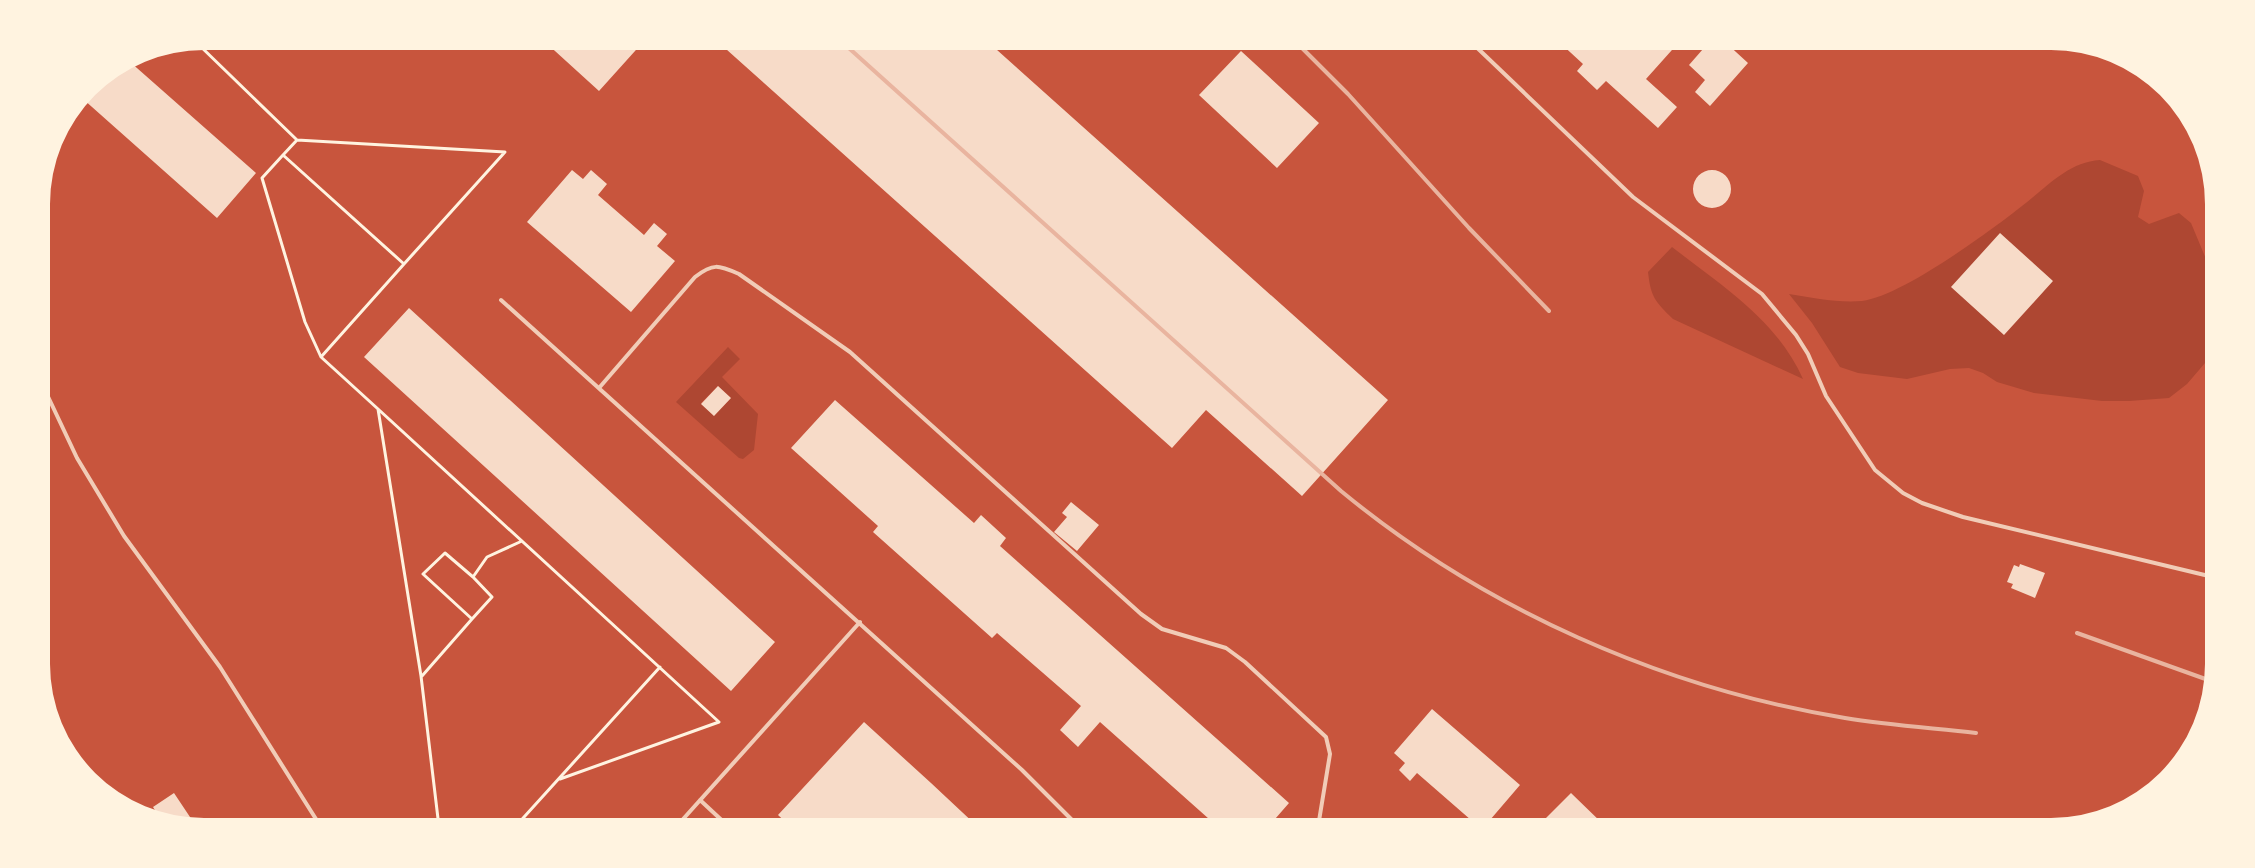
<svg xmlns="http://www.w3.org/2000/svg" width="2255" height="868" viewBox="0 0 2255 868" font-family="'Roboto Condensed',sans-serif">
	<rect width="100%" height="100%" fill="#c8553d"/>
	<path fill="#ae4732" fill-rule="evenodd" d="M2100,160L2138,176L2144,191L2138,217L2149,224L2179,213L2191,223L2206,259L2213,265V362L2205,363L2187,384L2169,398L2129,401H2102L2034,393L1997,382L1983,373L1969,368L1950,369L1907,379L1858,373L1840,367L1812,323L1789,294C1813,298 1838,303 1862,301C1902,296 1989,232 2022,206C2047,187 2068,162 2100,160Z
		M1672,247C1721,285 1777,320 1803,379L1673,319C1655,301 1651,298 1648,272Z
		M728,347L740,359L722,377L758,414L754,450L743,459L739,458L676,402ZM718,386L731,398L714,416L701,403Z"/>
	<path fill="#f7dbc8" d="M544,41H644L599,91Z
		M717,41H987L1388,400L1302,496L1206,410L1172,448Z
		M1558,41H1680L1646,79L1677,107L1658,128L1606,81L1597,90L1577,71L1583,64Z
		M1710,41H1724L1748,63L1710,106L1695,92L1705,80L1689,65Z
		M1241,51L1319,123L1277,168L1199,95Z
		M129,61L256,173L217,218L83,99L96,82Z
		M1693 189a19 19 0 1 1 38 0a19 19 0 1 1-38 0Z
		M572,170L583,179L591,170L607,184L598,195L644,235L654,223L667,234L657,246L675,261L631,312L527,222Z
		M2000,233L2053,281L2004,335L1951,287Z
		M409,308L775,642L731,691L364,357Z
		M718,386L731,398L714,416L701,404Z
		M835,400L974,523L981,515L1006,538L1000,546L1289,803L1268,827H1218L1100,722L1078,747L1060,730L1081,706L997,633L992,638L873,532L878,526L791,448Z
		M1071,502L1099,525L1077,551L1054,532L1067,517L1062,513Z
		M2020,564L2045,573L2035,598L2011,588L2013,584L2007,582L2014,565L2019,567Z
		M1432,709L1520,785L1484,827H1479L1417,773L1410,781L1399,770L1405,763L1394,753Z
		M864,722L931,783L978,827H791L778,815Z
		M174,793L196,826L161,820L153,807Z
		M1571,793L1605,826L1537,827Z"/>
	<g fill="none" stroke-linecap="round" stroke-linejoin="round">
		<path stroke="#fff3e0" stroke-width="3" d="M197,43L297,140L283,155L404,264L321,357L378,409L421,676L439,827
			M297,140L505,152L404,264
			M283,155L262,178L305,322L321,357
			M378,409L719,722L560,779
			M473,577L445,553L423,574L472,619L492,597L473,577L487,557L522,541
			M422,676L472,619
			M515,827L660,667"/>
		<path stroke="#f1ccb7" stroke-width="4" d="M1470,41L1633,197L1762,294L1796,335L1808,354L1826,396L1875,470L1903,493L1922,503L1963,517L2213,577
			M501,300L1022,770L1079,827
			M43,386L77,458L124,536L220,667L321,827
			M599,388L695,277C713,263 718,265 739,274L850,352L1141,614L1162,629L1226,648L1245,662L1326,737L1330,754L1318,827
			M700,800L729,827
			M676,827L860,622"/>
		<path stroke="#e9b49f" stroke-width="4" d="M841,41L1341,491C1484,609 1662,688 1845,718C1888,725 1932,728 1976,733
			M1295,41L1348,94L1469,228L1549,311
			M2077,633L2211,681"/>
	</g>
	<path d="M0 0H2255V868H0ZM204 50H2051A154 154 0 0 1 2205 204V664A154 154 0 0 1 2051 818H204A154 154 0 0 1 50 664V204A154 154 0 0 1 204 50Z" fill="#fff3e0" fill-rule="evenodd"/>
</svg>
